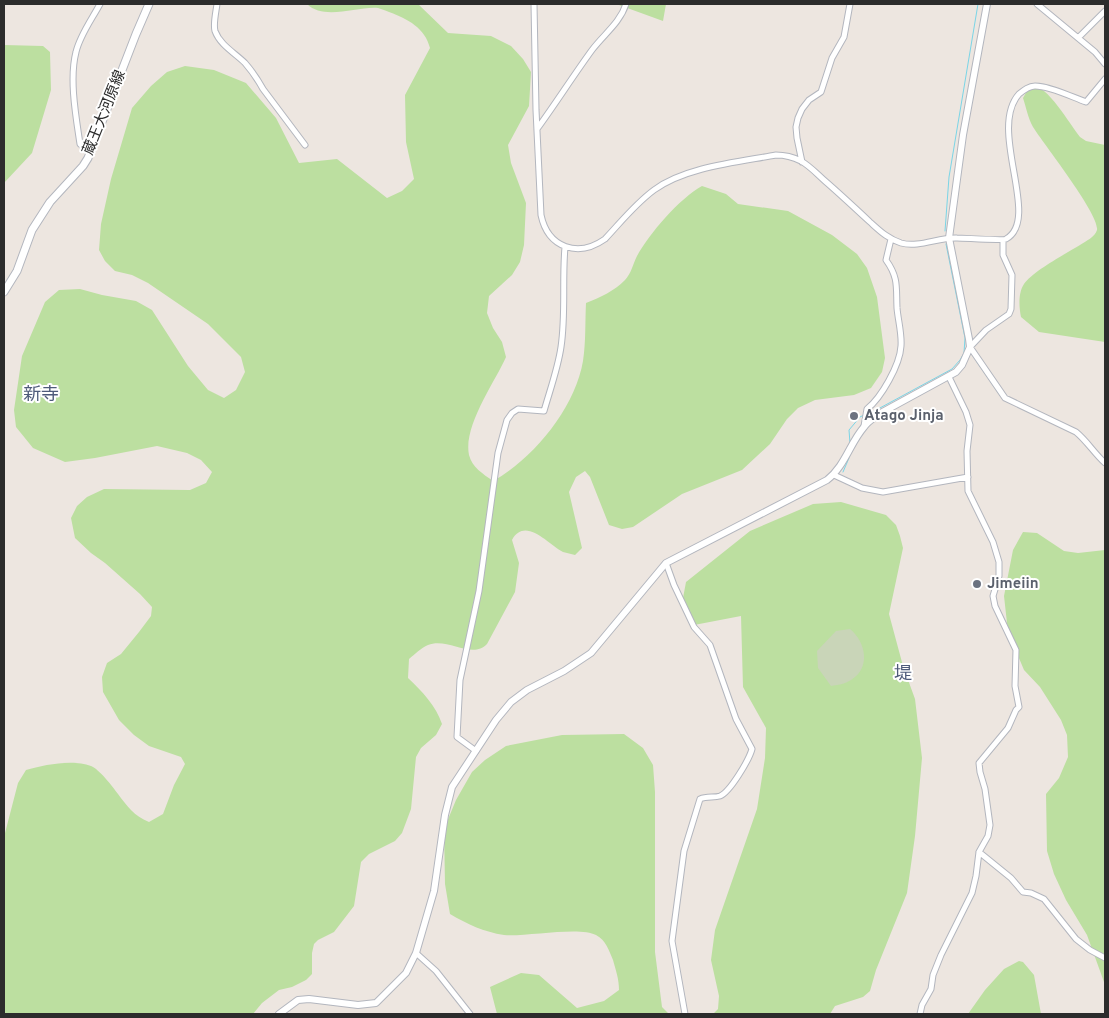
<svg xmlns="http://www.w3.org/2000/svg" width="1109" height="1018" viewBox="0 0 1109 1018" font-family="Overpass,'Noto Sans JP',sans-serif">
	<rect width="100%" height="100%" fill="#ede6e0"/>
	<path fill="#bcdfa0" d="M307,4H418L448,33L491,36L511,46L523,59L531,72L529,106L508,145L511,163L526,203L524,245L520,262L512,275L489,296L487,313L493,328L502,342L506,357C495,382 463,426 469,455C472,467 483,474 493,481C534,458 575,408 583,361C586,342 585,322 586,303C601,297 614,291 625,280C631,274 633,264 637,256C649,234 680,198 702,186L726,194L738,204L788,211L832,235L857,254L867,268L877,297L885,358L882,372L871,388L854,395L815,400L798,408L787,419L770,444L742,470L682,494L633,527L622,529L609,525L590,477L585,471L576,477L569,492L582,548L575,555C571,554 567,553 563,552C548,544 525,516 512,540L519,563L515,592L487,644C472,660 448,637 428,645C421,648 415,654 409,659L408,678C422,691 436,706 442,724L436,735L421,748L416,757L411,809L402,833L395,841L369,854L361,862L354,906L334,932L318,940L314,944L312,953V974L306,980L292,987L279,990L262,1003L253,1014H4V837L18,783L26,770C44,765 72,759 91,766C99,769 113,787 118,794C127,806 134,816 149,822L163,814L174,785L185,764L181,757L149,746L134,735L119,720L103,692L102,677L107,663L121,654L139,632L151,616L152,607L140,594L105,563L91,553L75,538L71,518L77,506L87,497L104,489L190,490L206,483L212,472L201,460L187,453L157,446L95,458L65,462L33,448L16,427L14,410L22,356L45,302L59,290L80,289L102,295L136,301L152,310L188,366L208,390L224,398L236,390L245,372L241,357L208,324L148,283L132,275L115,271L105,261L99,250L101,224L111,179L132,108L151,86L167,72L185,66L214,70L246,83L276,118L299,163L337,159L387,198L402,191L414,179L406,142L405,95L430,48C425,28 408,19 389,12C386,11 382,9 378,8C358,6 324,21 307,4Z
		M619,4H666L663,21L619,5Z
		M4,45L43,46L50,52L51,90L32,153L4,183Z
		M1031,84C1048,86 1069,123 1080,137L1086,141L1105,145V342L1039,332L1021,317C1019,307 1018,293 1024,284C1033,271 1067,253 1080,245C1086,241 1095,237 1097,230C1100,215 1043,143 1033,127C1028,118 1026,107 1023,98Z
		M841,502L886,515L896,525L900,536L903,548L889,614L903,666L915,699L922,758L915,836L907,893L876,970L870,991L863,997L835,1006L830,1014H713L718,1009L719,996L711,960L715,930L757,809L765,758L766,728L743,687L741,616L694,625L683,598L686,582L750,531L813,504Z
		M1023,532L1037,533L1064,551L1078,553L1105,550V991L1104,982L1087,935L1066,900L1054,874L1047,851L1046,794L1059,778L1068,757L1067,735L1061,720L1040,687L1024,670L1008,632L1004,596L1013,550Z
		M624,734L643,748L653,765L655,792V952L662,1007L669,1014H497L490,987L521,973L539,975L577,1008L604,1001L619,990C619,979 616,971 613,960C609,951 606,940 596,935C580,926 525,937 504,935C484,932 467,924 450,914L445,884L444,829L456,800L472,772L485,760L506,746L562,735Z
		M1019,961L1023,962L1034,975L1041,1014H968L985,990L1004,969Z"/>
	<path fill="#c9d5b8" d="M850,629C866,642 871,668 851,680C845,684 837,685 831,686L818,668L817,651L836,631Z"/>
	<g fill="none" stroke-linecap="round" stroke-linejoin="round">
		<path stroke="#7ad5e7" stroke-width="1" d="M945,231L949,177L978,4
			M977,362L1002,398
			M867,415L952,369L960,360L964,353L965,338L946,244
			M850,443L849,430L860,417L864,415
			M843,472L849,458"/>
		<g stroke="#b3b6be" stroke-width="7">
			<path id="minor" d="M217,4C216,12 213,24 215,31C220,45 235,53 245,63C252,71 258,80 263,89L305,145
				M534,4L536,110L541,215C548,248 578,258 605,239C621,222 635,204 654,190C685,167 738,162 776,155C784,155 793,157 801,161C810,166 817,174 825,181C840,194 855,208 870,222C879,230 888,239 901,243C919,248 939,237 957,238C965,238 1003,241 1006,239C1042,219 987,130 1019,94C1024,90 1029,86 1035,86C1050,86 1072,97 1086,102L1105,79
				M1037,4L1095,52L1105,64
				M1078,38L1105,11
				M537,129C556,103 573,76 592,50C604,34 620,23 626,4
				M90,152L80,144C76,117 69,79 76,52C80,35 92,19 100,4
				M802,162L797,138L796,127L798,118L802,109L809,100L821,92L832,58L844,37L850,4
				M1003,240V255L1012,275L1011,309L1009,314L986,330L970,347L1005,398L1076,432C1087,441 1094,453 1105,463
				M864,426L867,409C881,398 900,365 901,346C902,334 898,320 897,308C896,288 899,278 886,260L891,239
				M834,475L862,488L883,492L968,477
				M666,563L674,585L694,627L710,645L736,719L752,749C749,760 730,792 720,796C714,798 707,796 700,799L684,851L672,941L685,1014
				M476,751L457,737L460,680L479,591L498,453L507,420L512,413L518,409L544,411C550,390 558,368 561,347C566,314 562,280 565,247
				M979,852L1011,878L1023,892L1031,893L1044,899L1076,939L1090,950L1105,958
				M416,953L436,971L470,1014
				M920,1014L922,1005L931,989L933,975L941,955L972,893L976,876L979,852L988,836L990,825L985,789L980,772L979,763L1008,728L1016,710L1019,707L1015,686L1016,650L995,606L993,596L999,576V562L993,542L968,491L967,451L970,425L966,412L949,377"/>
		</g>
		<g stroke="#b3b6be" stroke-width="8">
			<path id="tertiary" d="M279,1014L298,1000L309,999L358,1005L376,1003L406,973L416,953L434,891L445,815L452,787L496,720L511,702L527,690L564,671L591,653L666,563L827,480C845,466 850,443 864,427C868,421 874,418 879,414L956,372L962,365L970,347L969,339L949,238L963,135L987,4"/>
		</g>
		<g stroke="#b3b6be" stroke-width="9">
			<path id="secondary" d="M4,292L17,271L32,230L50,202L83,166L88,158L136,34L149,4"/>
		</g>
		<use href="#minor" stroke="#fff" stroke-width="5"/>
		<use href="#tertiary" stroke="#fff" stroke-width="6"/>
		<use href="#secondary" stroke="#fff" stroke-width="7"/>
	</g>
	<g fill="#6b7280" stroke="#fff" stroke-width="2">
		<circle cx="854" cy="416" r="5"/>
		<circle cx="977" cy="584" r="5"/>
	</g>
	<g text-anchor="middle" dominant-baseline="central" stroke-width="4" stroke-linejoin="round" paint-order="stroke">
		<g font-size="15" fill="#2c2c2c" stroke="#fff">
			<text transform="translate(105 113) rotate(-68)">蔵王大河原線</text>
		</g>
		<g font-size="15" font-weight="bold" fill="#5b616d" stroke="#fff" text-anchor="start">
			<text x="864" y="416">Atago Jinja</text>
			<text x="987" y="584">Jimeiin</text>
		</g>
		<g font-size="18" fill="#4f5b7a" stroke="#fff">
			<text x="41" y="395">新寺</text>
			<text x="903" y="674">堤</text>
		</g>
	</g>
	<rect width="1109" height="1018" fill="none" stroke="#2c2c2c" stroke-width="10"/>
</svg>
